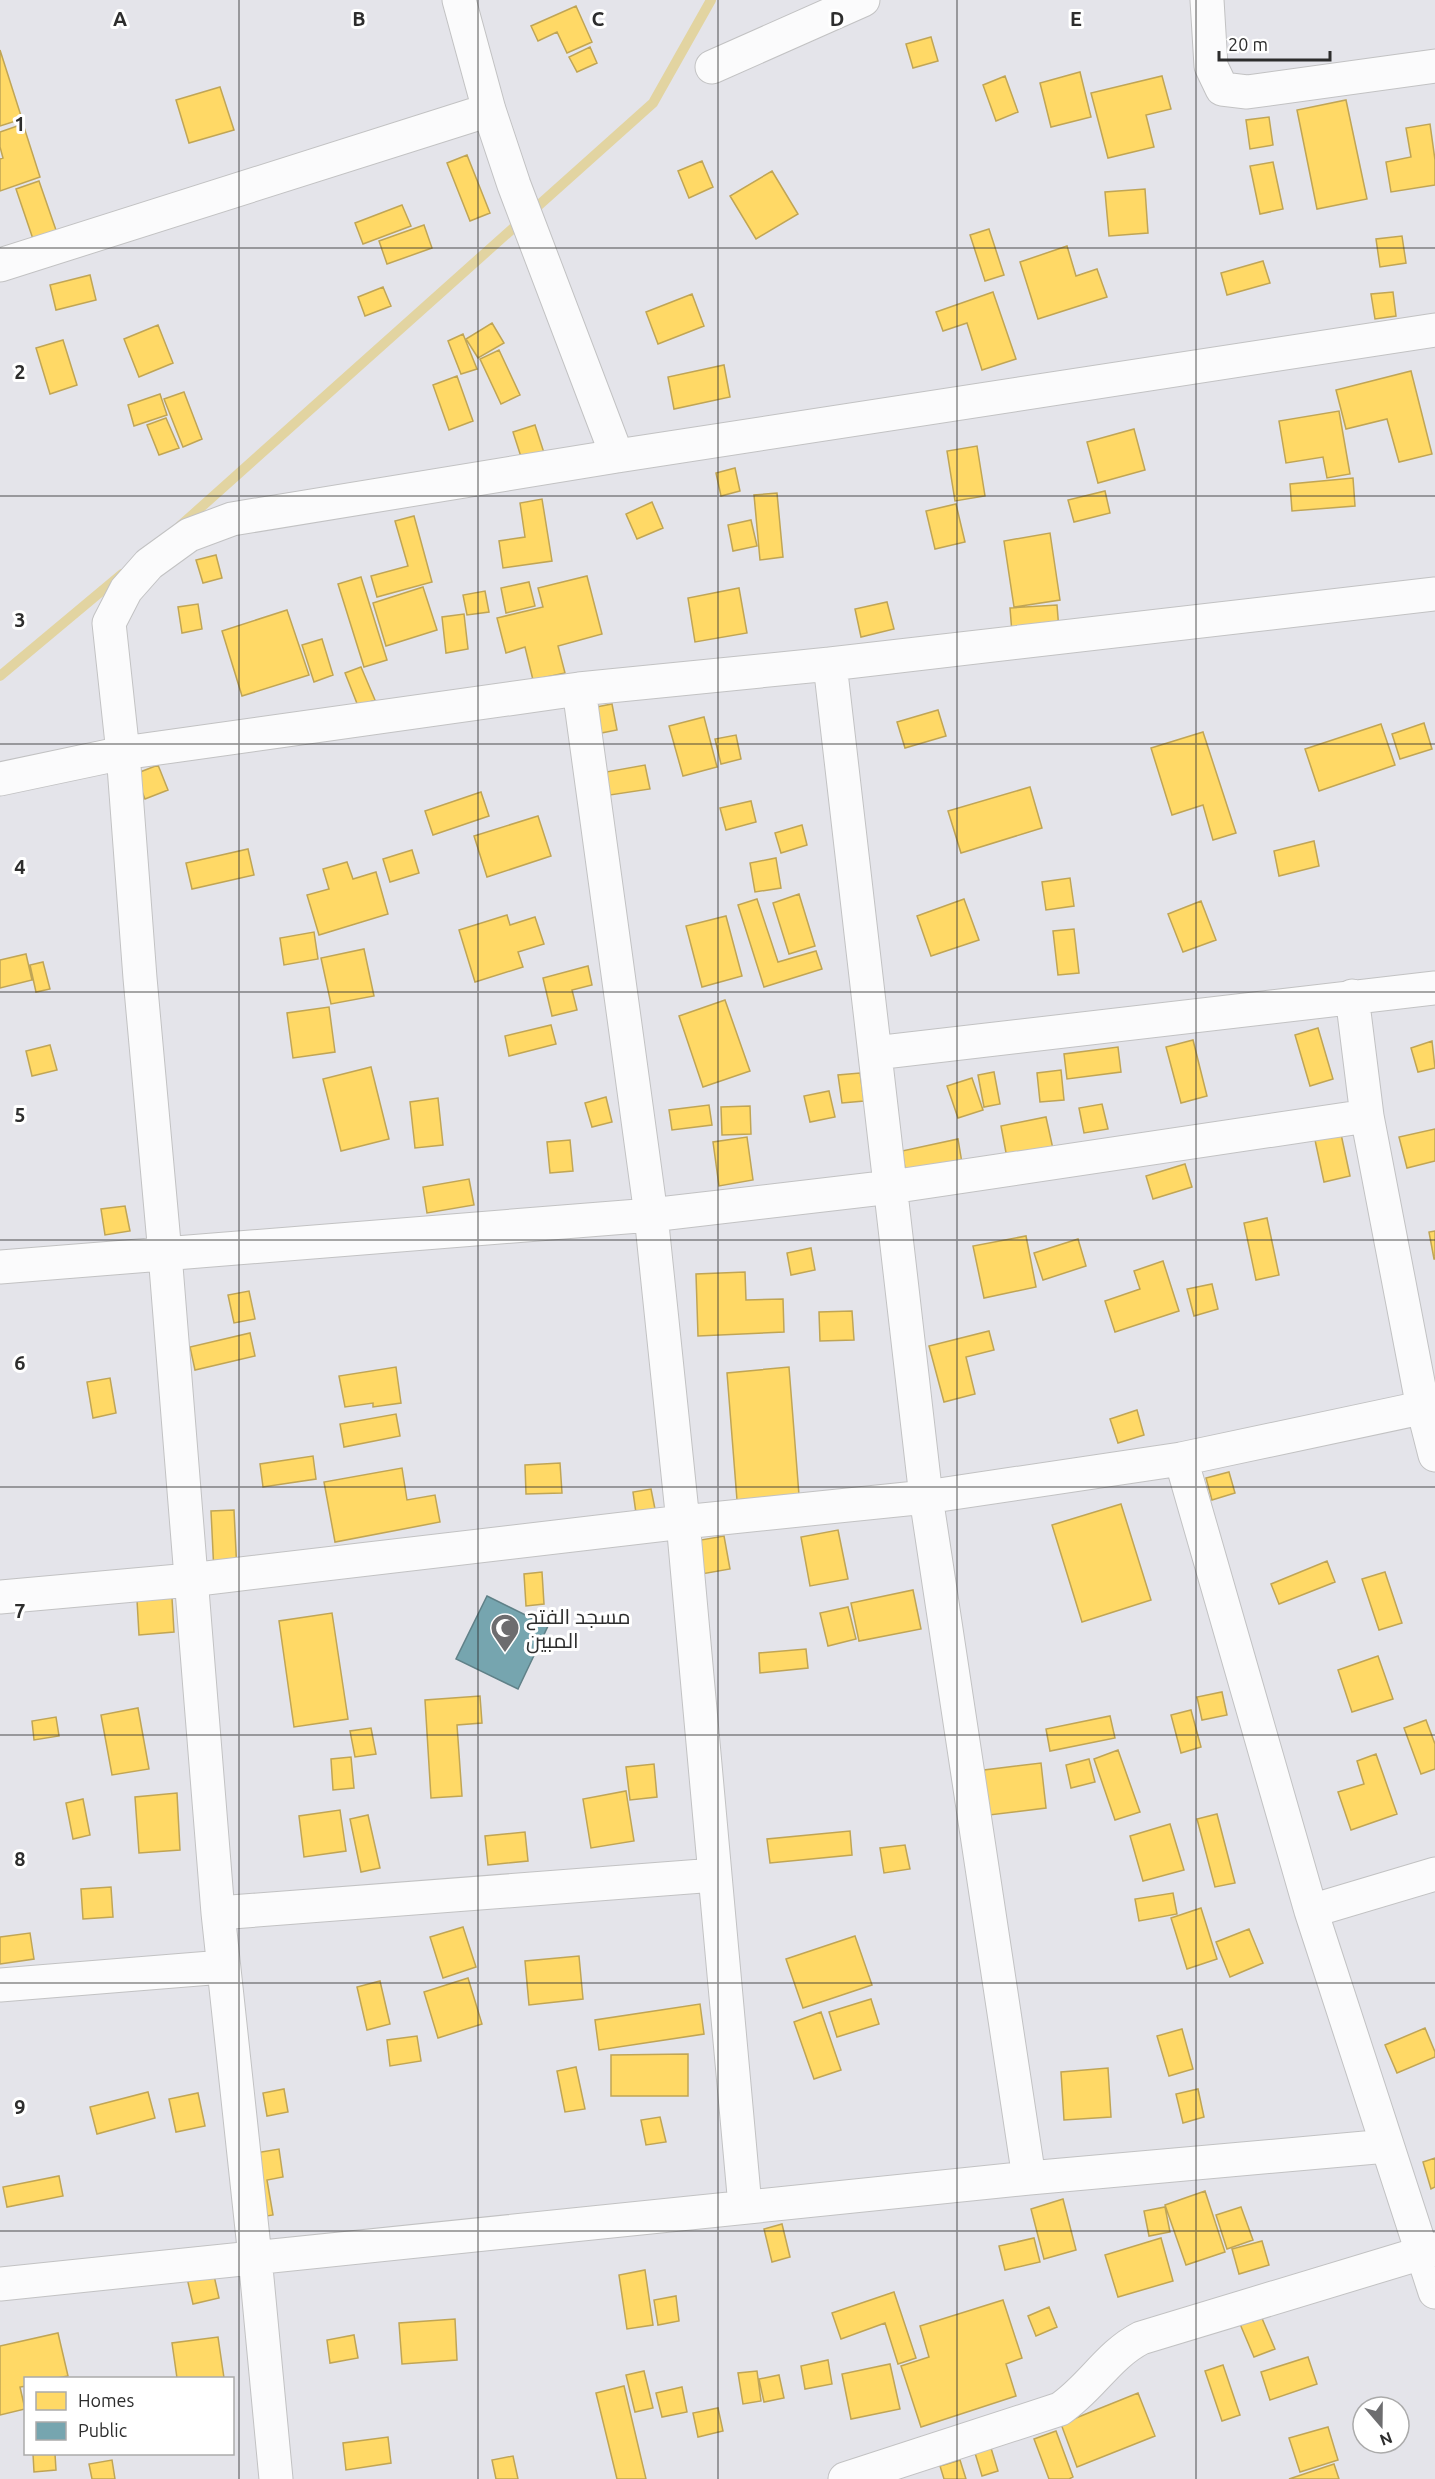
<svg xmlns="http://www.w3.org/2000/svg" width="1435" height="2479" viewBox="0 0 1435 2479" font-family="Ubuntu,Cairo,sans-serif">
	<rect width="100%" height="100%" fill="#e4e4ea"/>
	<path fill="#ffd966" stroke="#c0a555" stroke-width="1.5" d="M576,6L592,42L567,53L557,32L538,41L531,26Z
		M931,37L938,61L913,68L906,44Z
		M590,47L597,63L577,72L569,57Z
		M0,50L22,119L0,126Z
		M1080,72L1091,117L1051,127L1040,83Z
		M1005,76L1018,112L996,121L983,85Z
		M1162,76L1171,109L1146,115L1154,147L1108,158L1091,93Z
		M220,87L234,130L189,143L176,100Z
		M1346,100L1367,199L1317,209L1297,110Z
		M1269,117L1273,145L1250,149L1246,120Z
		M23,124L40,177L0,191V159L3,158L0,147V132Z
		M1430,124L1435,160V185L1391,192L1386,162L1411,157L1406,128Z
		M467,155L490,213L470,221L447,163Z
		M702,161L713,187L689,198L678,171Z
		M1273,162L1283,209L1260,214L1250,166Z
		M772,171L798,214L756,239L730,196Z
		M39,181L57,233L34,242L16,189Z
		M1145,189L1148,233L1109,236L1105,192Z
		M402,205L411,226L363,244L355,223Z
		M424,225L432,248L387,264L379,241Z
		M989,229L1004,275L985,281L970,235Z
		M1402,236L1406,263L1380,267L1376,239Z
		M1067,246L1076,276L1097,269L1107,297L1038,319L1020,262Z
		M1263,261L1270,283L1227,295L1221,273Z
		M90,275L96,300L56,310L50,285Z
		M383,287L391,306L365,316L358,297Z
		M993,292L1016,359L982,370L967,323L943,331L936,312Z
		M1393,292L1396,316L1375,319L1371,294Z
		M692,294L704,326L658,344L646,312Z
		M492,323L504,343L478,358L466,339Z
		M158,325L173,363L139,377L124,339Z
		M463,334L477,369L461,374L448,341Z
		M63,340L77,385L50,394L36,348Z
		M499,350L520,395L501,404L480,359Z
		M724,365L730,397L674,409L668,377Z
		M1411,371L1432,454L1399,462L1387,419L1346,429L1336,390Z
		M457,376L473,421L449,430L433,385Z
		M184,392L202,439L183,447L164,399Z
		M160,394L167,415L134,426L128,405Z
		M1339,411L1350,474L1327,478L1323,457L1286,463L1279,421Z
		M166,418L179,448L159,455L147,425Z
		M535,425L546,459L524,466L513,432Z
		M1134,429L1145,470L1098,483L1087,442Z
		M977,446L985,496L955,501L947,451Z
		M735,468L740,491L721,496L716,473Z
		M1353,478L1355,506L1292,511L1290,484Z
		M1105,491L1110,513L1074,522L1068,500Z
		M777,493L783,557L760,560L754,495Z
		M542,499L552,561L503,568L499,541L525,537L520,503Z
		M652,502L663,528L637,539L626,514Z
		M956,504L965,542L935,549L926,511Z
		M414,516L432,582L377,597L371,576L408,566L395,521Z
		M751,520L757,546L733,551L728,525Z
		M1050,533L1060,600L1014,607L1004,541Z
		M216,555L222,578L203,583L196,560Z
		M587,576L602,634L558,646L565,673L533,680L525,647L506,653L497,618L543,607L538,588Z
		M361,577L387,660L364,667L338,584Z
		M529,582L535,606L506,613L501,588Z
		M423,587L437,630L386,646L373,603Z
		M739,588L747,633L695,642L688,598Z
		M485,591L489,612L467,615L463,595Z
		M887,602L894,629L861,637L855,609Z
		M198,604L202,629L182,633L178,607Z
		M1057,605L1059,630L1012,633L1010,608Z
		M287,610L309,675L242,696L222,631Z
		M464,614L468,649L446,653L442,617Z
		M322,639L333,675L314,682L302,645Z
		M361,667L375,700L358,706L345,673Z
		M612,704L617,730L596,734L591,708Z
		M938,710L946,736L905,748L897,722Z
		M704,717L717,767L683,776L669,726Z
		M1424,723L1432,749L1400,759L1392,734Z
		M1381,724L1395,765L1319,791L1305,749Z
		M1203,732L1236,833L1213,840L1203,805L1172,815L1151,748Z
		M736,735L741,759L721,764L715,739Z
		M158,765L168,790L145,799L135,774Z
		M645,765L650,789L610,795L606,772Z
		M1030,787L1042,828L961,853L948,811Z
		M481,792L489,816L433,835L425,811Z
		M751,801L756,822L726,830L720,808Z
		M538,816L551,856L487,877L474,836Z
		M802,825L807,845L781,853L775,833Z
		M1314,841L1319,866L1279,876L1274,851Z
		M248,849L254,875L192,889L186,863Z
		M412,850L419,873L390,882L383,859Z
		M776,858L781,888L755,892L750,863Z
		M347,862L353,879L376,872L388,914L319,935L307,895L329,889L323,869Z
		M1070,878L1074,906L1046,910L1042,882Z
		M799,894L815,946L789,954L773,903Z
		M757,899L778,962L816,951L822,969L764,987L738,905Z
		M964,899L979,940L931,956L917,916Z
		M1201,901L1216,940L1183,952L1168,914Z
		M507,915L510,925L535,917L544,944L518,952L523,967L475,982L459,930Z
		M726,916L742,976L702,987L686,926Z
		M1074,929L1079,973L1058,975L1053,931Z
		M314,932L318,959L284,965L280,938Z
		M364,949L374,996L331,1004L321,958Z
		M26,954L32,980L0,988V960Z
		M43,962L50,989L36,992L30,965Z
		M588,966L592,985L572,990L577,1010L552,1016L543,978Z
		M725,1000L750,1071L703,1087L679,1016Z
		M329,1007L335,1052L293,1058L287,1013Z
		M551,1025L556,1044L509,1056L505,1036Z
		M1318,1028L1333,1079L1310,1086L1295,1035Z
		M1193,1040L1207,1096L1181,1103L1166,1047Z
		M1432,1041L1435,1068L1418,1072L1411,1048Z
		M50,1045L57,1070L32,1076L26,1051Z
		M1118,1047L1121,1072L1067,1079L1064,1054Z
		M371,1067L389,1139L341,1151L323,1079Z
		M1061,1070L1064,1100L1040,1102L1037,1073Z
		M994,1072L1000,1104L984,1107L978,1075Z
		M860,1073L864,1101L842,1103L838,1075Z
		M972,1078L983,1110L958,1118L947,1086Z
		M829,1091L835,1117L810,1122L804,1096Z
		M606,1097L612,1122L592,1127L585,1103Z
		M438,1098L443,1145L415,1148L410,1102Z
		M1102,1104L1108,1129L1084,1133L1079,1108Z
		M709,1105L712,1125L672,1130L669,1110Z
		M750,1106L751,1134L722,1135L721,1107Z
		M1046,1117L1053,1149L1007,1158L1001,1126Z
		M1435,1129V1161L1407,1168L1399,1137Z
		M1341,1134L1350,1176L1324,1182L1315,1140Z
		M747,1137L753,1180L719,1186L713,1142Z
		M958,1139L962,1163L906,1174L902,1151Z
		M570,1140L573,1171L550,1173L547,1142Z
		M1185,1164L1192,1187L1153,1199L1146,1176Z
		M469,1179L474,1205L427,1213L423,1187Z
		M125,1206L130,1231L105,1235L101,1209Z
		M1267,1218L1279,1275L1256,1280L1244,1223Z
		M1435,1231V1259H1434L1429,1232Z
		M1026,1236L1036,1287L984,1298L973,1246Z
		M1078,1239L1086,1266L1043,1280L1034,1253Z
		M811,1248L815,1270L791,1275L787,1253Z
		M1163,1261L1179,1311L1115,1332L1105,1301L1140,1289L1134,1271Z
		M745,1272L746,1300L783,1299L784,1332L698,1336L696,1274Z
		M1212,1284L1218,1309L1194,1316L1187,1289Z
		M249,1291L255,1319L234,1323L228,1295Z
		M852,1311L854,1340L820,1341L819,1312Z
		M989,1331L994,1350L966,1357L975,1394L944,1402L929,1346Z
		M250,1333L255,1356L195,1370L190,1347Z
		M396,1367L401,1403L373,1407V1403L345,1407L339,1376Z
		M789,1367L799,1495L737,1500L727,1373Z
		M110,1378L116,1413L93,1418L87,1382Z
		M1137,1410L1144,1435L1118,1443L1110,1419Z
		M396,1414L400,1436L344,1447L340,1424Z
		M313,1456L316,1479L263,1487L260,1464Z
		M560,1463L562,1493L526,1494L525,1465Z
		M402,1468L407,1500L435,1495L440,1522L335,1542L324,1482Z
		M1229,1472L1235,1493L1212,1500L1206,1478Z
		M651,1489L655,1509L636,1513L633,1492Z
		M1121,1504L1151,1600L1082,1622L1052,1525Z
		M234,1510L237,1572L214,1573L211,1511Z
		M838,1530L848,1579L810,1586L801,1537Z
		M724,1536L730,1569L696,1575L689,1542Z
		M1327,1561L1335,1582L1279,1604L1271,1584Z
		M542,1572L544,1604L526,1606L524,1574Z
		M1385,1572L1402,1623L1379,1630L1362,1579Z
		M913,1590L921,1629L859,1641L851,1603Z
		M172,1598L174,1632L139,1635L137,1600Z
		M848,1607L856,1639L828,1646L820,1613Z
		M332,1613L348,1719L294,1727L279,1621Z
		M806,1649L808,1668L760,1673L759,1653Z
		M1378,1656L1393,1699L1352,1712L1338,1670Z
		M1222,1692L1227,1715L1202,1720L1197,1697Z
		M480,1696L482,1723L457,1725L462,1796L431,1798L425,1700Z
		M138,1708L149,1769L112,1775L101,1715Z
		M1191,1710L1201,1747L1181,1753L1171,1715Z
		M1110,1716L1115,1738L1050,1751L1046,1729Z
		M56,1717L59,1736L34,1740L32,1721Z
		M1426,1720L1435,1744V1769L1421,1774L1404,1728Z
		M371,1728L376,1754L355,1757L350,1731Z
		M1118,1750L1140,1812L1115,1820L1094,1759Z
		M1376,1754L1397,1814L1351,1830L1338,1792L1364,1784L1357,1761Z
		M351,1757L354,1788L333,1790L331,1759Z
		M1089,1759L1095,1782L1071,1788L1066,1765Z
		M1041,1763L1046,1808L981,1816L976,1771Z
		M654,1764L657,1797L630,1800L626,1767Z
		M626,1791L634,1841L591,1848L583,1799Z
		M177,1793L180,1850L139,1853L135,1797Z
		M83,1799L90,1835L73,1839L66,1803Z
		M340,1810L346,1851L304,1857L299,1816Z
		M1217,1814L1235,1883L1215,1887L1197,1819Z
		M368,1815L380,1868L361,1872L350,1819Z
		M1170,1824L1184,1870L1143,1881L1130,1836Z
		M850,1831L852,1855L770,1863L767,1839Z
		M525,1832L528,1861L488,1865L485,1836Z
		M905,1845L910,1869L884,1873L880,1848Z
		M111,1887L113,1917L83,1919L81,1889Z
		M1173,1893L1177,1914L1139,1921L1135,1899Z
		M1201,1908L1217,1959L1187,1969L1171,1918Z
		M463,1927L476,1967L443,1978L430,1937Z
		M1249,1929L1263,1963L1230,1977L1216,1942Z
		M30,1933L34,1959L0,1964V1937Z
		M855,1936L872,1985L803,2008L786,1959Z
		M579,1956L583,1999L529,2005L525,1961Z
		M468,1978L482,2024L438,2038L424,1992Z
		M380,1981L390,2024L367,2030L357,1987Z
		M871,1999L879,2024L837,2037L829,2012Z
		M700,2004L704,2034L599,2050L595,2020Z
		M821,2012L841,2070L814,2079L794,2022Z
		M1425,2028L1435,2052V2057L1397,2073L1385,2045Z
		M1182,2029L1193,2069L1169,2076L1157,2036Z
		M417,2036L421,2061L390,2066L387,2040Z
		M688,2054V2096H611V2055Z
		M576,2067L585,2109L565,2112L557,2071Z
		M1108,2068L1111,2117L1064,2120L1061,2072Z
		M284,2089L288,2112L267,2116L263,2093Z
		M1198,2089L1204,2117L1183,2123L1176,2094Z
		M148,2092L155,2118L97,2134L90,2107Z
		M198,2093L205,2126L176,2132L169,2099Z
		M660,2117L666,2142L646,2145L641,2120Z
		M279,2149L283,2177L267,2180L273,2215L255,2218L244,2155Z
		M1435,2158V2187L1431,2189L1423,2162Z
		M59,2176L63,2196L7,2207L3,2187Z
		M1205,2191L1225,2252L1186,2265L1165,2205Z
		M1063,2199L1076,2250L1044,2259L1031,2209Z
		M1165,2207L1170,2232L1149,2236L1144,2211Z
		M1241,2207L1253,2240L1227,2249L1216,2215Z
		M782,2224L790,2257L772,2262L764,2229Z
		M1034,2238L1040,2262L1005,2270L999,2246Z
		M1161,2238L1173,2281L1118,2297L1105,2255Z
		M1262,2241L1269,2265L1239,2274L1232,2249Z
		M645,2270L653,2325L627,2329L619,2275Z
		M213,2271L219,2298L193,2304L187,2278Z
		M894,2292L916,2358L898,2364L885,2323L841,2339L832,2313Z
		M676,2296L679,2321L658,2325L654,2300Z
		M1003,2300L1022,2358L1006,2364L1016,2396L921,2427L901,2366L929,2357L920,2326Z
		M1049,2307L1057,2327L1036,2336L1028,2316Z
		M1261,2316L1275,2349L1254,2357L1240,2324Z
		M455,2319L457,2360L402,2364L399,2323Z
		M58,2333L68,2376L57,2378H26V2386L20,2387L25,2409L0,2415V2346Z
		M354,2335L358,2358L330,2363L327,2340Z
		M218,2337L224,2378H177L172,2343Z
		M1308,2357L1317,2384L1270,2400L1261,2372Z
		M828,2360L832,2384L805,2389L801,2366Z
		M890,2364L900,2409L851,2419L842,2374Z
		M1223,2365L1240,2415L1222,2421L1205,2371Z
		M644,2371L653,2408L635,2412L626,2375Z
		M757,2371L761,2401L743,2404L738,2373Z
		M779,2375L784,2398L764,2402L759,2379Z
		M624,2386L646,2479H617L596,2393Z
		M682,2387L687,2412L662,2417L656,2393Z
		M1138,2393L1155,2436L1077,2467L1061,2424Z
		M718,2408L723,2431L698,2437L693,2413Z
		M1328,2427L1338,2460L1300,2472L1289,2438Z
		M1056,2431L1073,2477L1069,2479H1049L1034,2439Z
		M388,2437L391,2463L346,2470L343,2443Z
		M991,2448L998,2471L982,2476L975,2453Z
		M33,2454H55L56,2470L34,2472Z
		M513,2456L518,2479H496L492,2460Z
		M112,2460L115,2479H92L89,2464Z
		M960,2460L966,2479H944L940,2466Z
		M1334,2464L1339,2479H1289Z"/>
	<path fill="#76a5af" stroke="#608188" stroke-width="1.5" d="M487,1596L548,1626L518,1689L456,1659Z"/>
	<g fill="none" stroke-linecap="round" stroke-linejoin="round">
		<path stroke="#e2d4a1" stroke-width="10" d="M180,526L653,103L711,0
			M0,676L122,574"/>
		<g stroke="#c2c2c3" stroke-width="35">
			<path id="minor" d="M459,0L489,110L514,185L617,456
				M1207,0L1211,66L1222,89L1247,92L1435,66
				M712,67L863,0
				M0,265L489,110
				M830,664L926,1497L1029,2178
				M579,689L651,1215L683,1522L745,2206
				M0,779L123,753L579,689L830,664L1435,594
				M1352,996L1367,1116L1423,1408L1435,1455
				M875,1053L1435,988
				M0,1267L651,1215L891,1187L1367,1116
				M1181,1459L1311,1911L1435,2292
				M0,1597L190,1580L683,1522L926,1497L1181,1459L1435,1405
				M1311,1911L1435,1874
				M218,1913L715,1875
				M0,1985L223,1967
				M0,2284L1029,2178L1387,2146
				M276,2479L255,2257L218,1913L165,1254L140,978L123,753L109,623L126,590L149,564L189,535L232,519L617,456L1435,330
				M845,2479L1060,2409C1091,2388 1108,2355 1141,2338L1435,2249"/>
		</g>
		<use href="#minor" stroke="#fbfbfc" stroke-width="33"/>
	</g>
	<path fill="none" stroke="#2d2d2d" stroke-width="1.5" stroke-opacity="0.55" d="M239,0V2479M478,0V2479M718,0V2479M957,0V2479M1196,0V2479M0,248H1435M0,496H1435M0,744H1435M0,992H1435M0,1240H1435M0,1487H1435M0,1735H1435M0,1983H1435M0,2231H1435"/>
	<defs>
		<g id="mosque-pin" transform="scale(1.5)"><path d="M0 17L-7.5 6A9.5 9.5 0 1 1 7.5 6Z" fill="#6d6d6f" stroke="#fff"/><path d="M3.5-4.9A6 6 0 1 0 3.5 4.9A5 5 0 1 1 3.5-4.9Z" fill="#fff"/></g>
	</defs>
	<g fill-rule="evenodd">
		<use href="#mosque-pin" x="505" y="1628"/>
	</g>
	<g text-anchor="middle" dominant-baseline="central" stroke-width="6" stroke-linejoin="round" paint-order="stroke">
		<g font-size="21" fill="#2d2d2d" stroke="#fff" text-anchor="start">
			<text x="526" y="1616">مسجد الفتح<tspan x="526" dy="24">المبين</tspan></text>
		</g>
	</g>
	<g font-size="20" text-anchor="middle" font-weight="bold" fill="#2d2d2d" stroke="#fff" stroke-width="6" stroke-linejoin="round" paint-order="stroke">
		<text x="120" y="26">A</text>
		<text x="359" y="26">B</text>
		<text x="598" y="26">C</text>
		<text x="837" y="26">D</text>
		<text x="1076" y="26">E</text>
		<text x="20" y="131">1</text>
		<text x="20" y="379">2</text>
		<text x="20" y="627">3</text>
		<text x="20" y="874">4</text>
		<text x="20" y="1122">5</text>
		<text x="20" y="1370">6</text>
		<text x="20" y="1618">7</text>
		<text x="20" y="1866">8</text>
		<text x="20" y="2114">9</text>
	</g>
	<rect x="24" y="2377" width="210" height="78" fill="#ffffff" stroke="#ababab" stroke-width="1.5"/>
	<rect x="36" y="2392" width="30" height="18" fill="#ffd966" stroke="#ababab" stroke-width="1.5"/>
	<text x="78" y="2407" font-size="18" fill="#2d2d2d">Homes</text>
	<rect x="36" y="2422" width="30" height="18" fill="#76a5af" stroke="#ababab" stroke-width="1.5"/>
	<text x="78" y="2437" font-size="18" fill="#2d2d2d">Public</text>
	<g transform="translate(1381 2425) rotate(160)"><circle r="28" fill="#ffffff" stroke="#ababab" stroke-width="1.5"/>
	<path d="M0-4.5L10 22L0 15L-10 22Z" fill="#6d6d6f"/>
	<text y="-9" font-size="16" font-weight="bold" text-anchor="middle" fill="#2d2d2d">N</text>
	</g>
	<path d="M1219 51v9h111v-9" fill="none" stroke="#2d2d2d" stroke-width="3"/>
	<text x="1228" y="51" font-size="18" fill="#2d2d2d" stroke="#ffffff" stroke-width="4.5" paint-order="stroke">20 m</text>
</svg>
